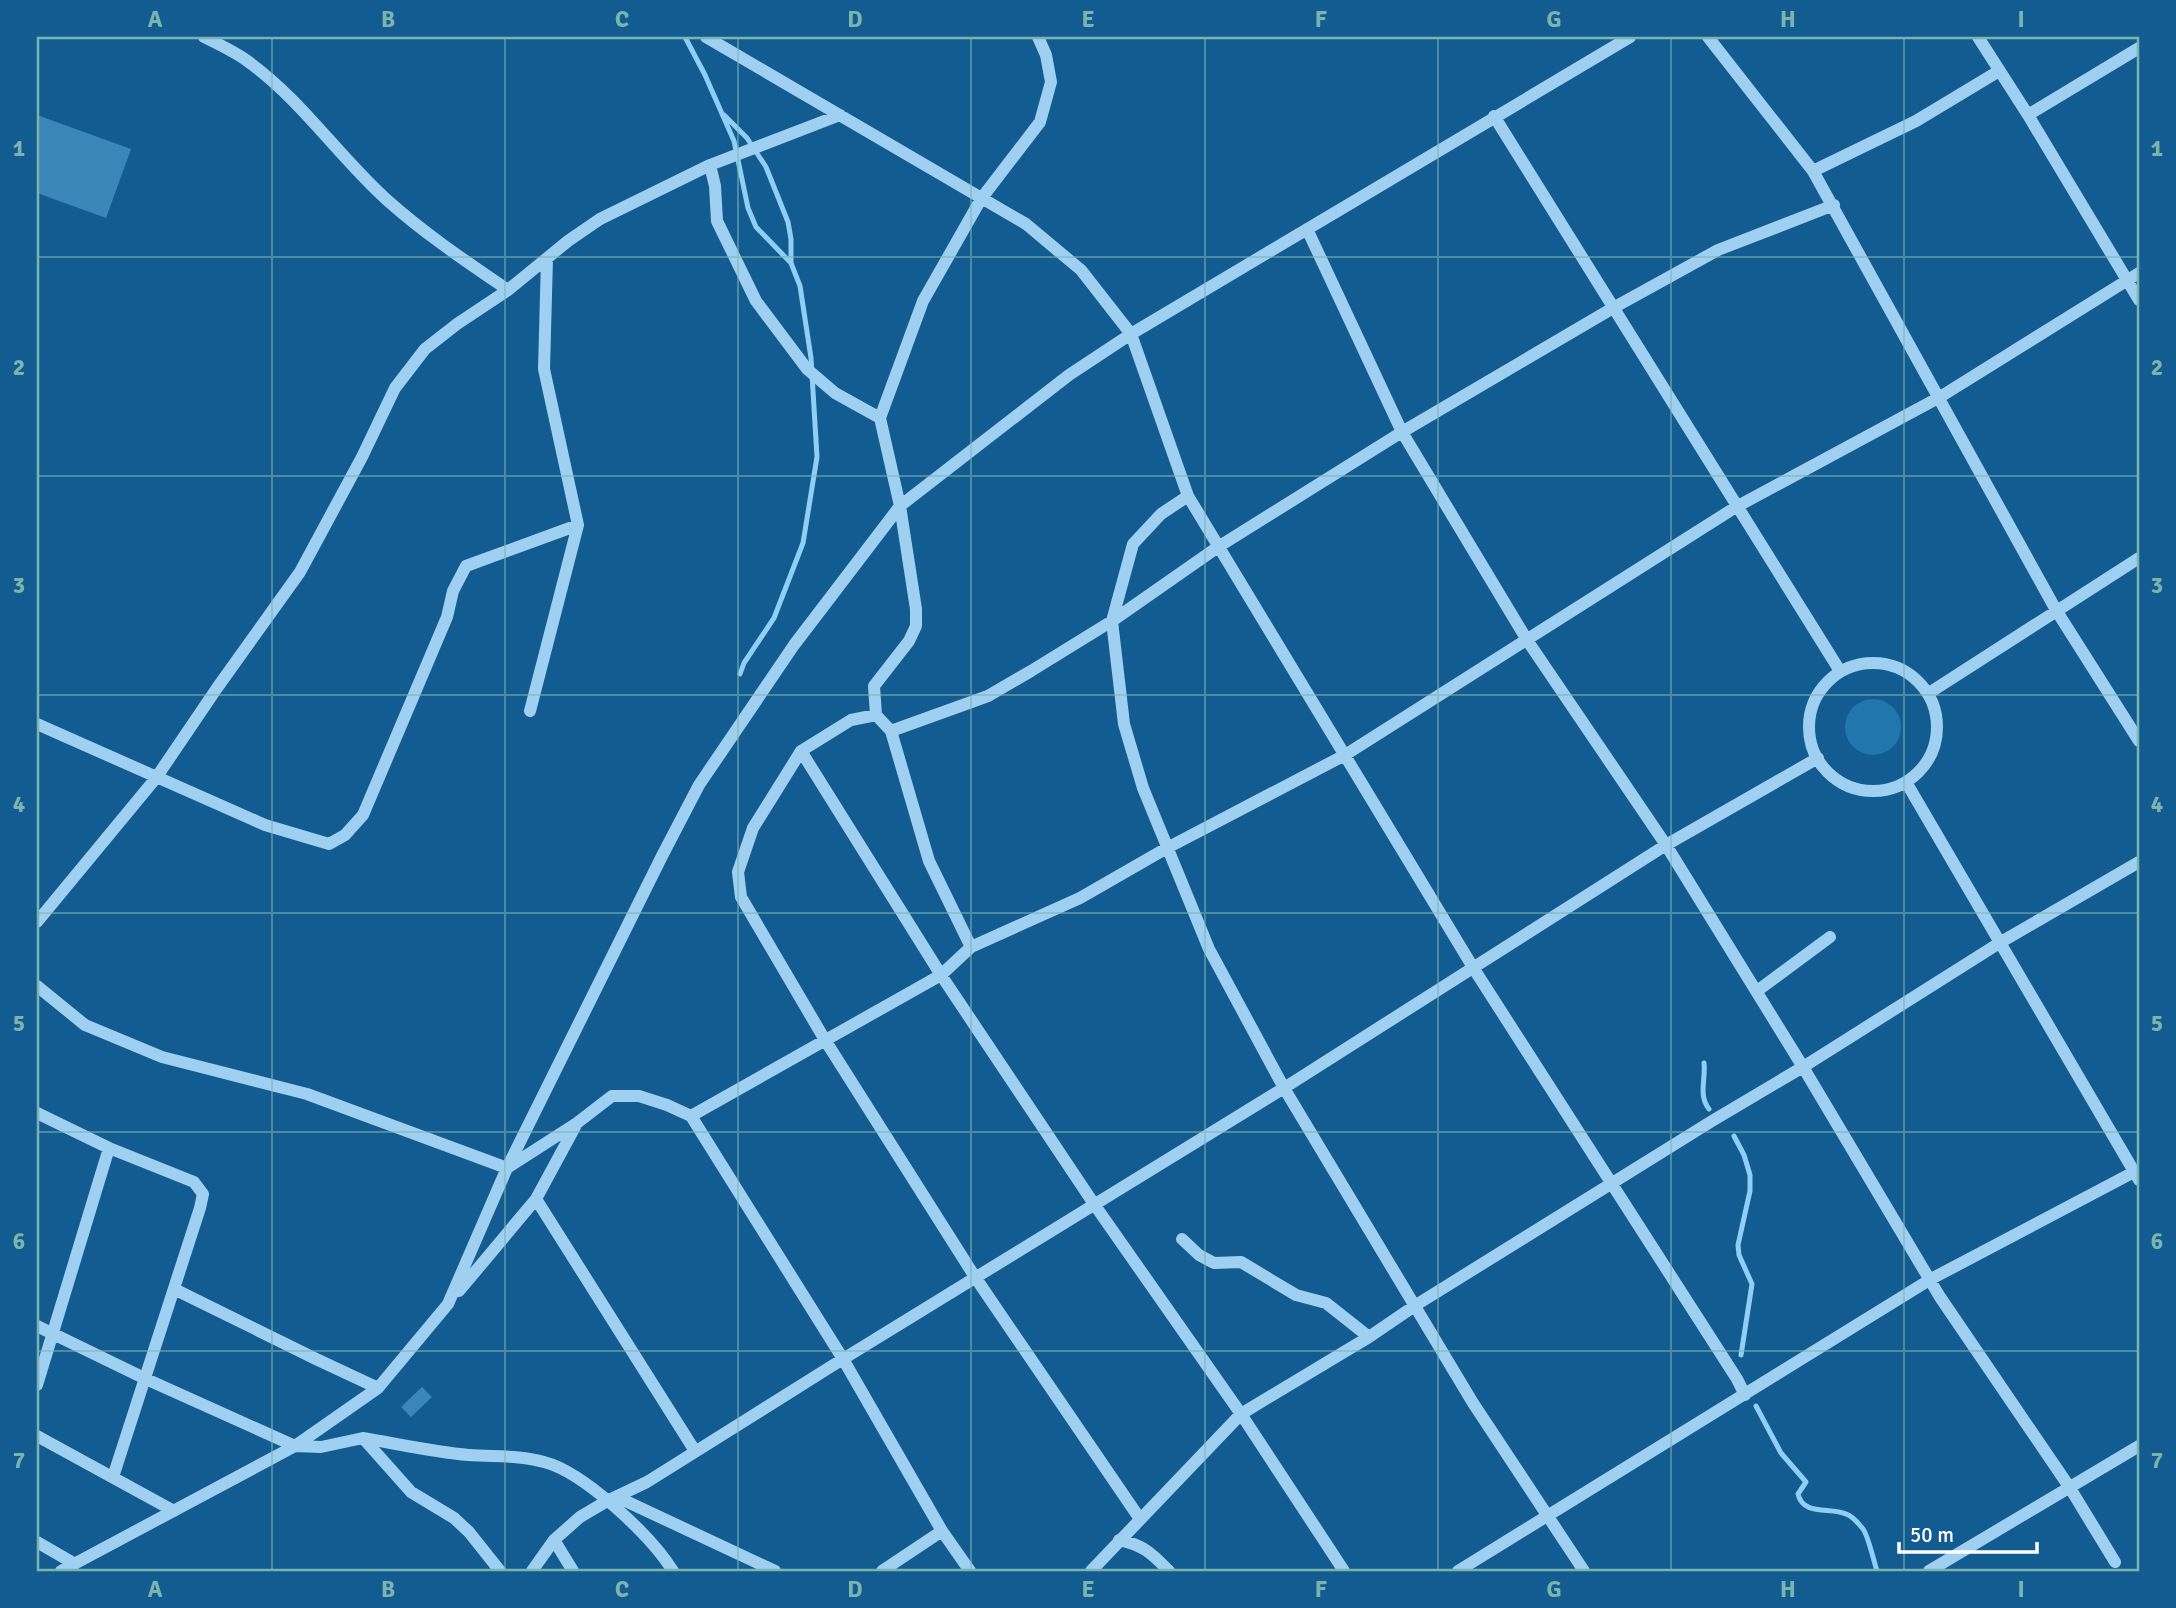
<svg xmlns="http://www.w3.org/2000/svg" width="2176" height="1608" viewBox="0 0 2176 1608" font-family="Signika,sans-serif">
	<rect width="100%" height="100%" fill="#135c91"/>
	<path fill="#2276ae" d="M1845 727a28 28 0 1 1 56 0a28 28 0 1 1-56 0Z"/>
	<g fill="none" stroke-linecap="round" stroke-linejoin="round">
		<path stroke="#91cef5" stroke-width="5" d="M685,37L705,75L734,141L748,208L756,227L791,263L800,286L811,358L817,457L803,543L774,618L744,663L740,674
			M724,115L747,138L766,167L788,222L791,239V263
			M1704,1063C1706,1079 1698,1095 1709,1109
			M1734,1136L1744,1155L1750,1175V1191L1738,1245L1739,1255L1752,1284L1741,1355
			M1756,1406L1781,1453L1806,1482L1798,1494C1803,1516 1830,1507 1846,1514C1853,1516 1859,1524 1863,1529C1868,1535 1874,1562 1877,1571"/>
	</g>
	<path fill="#3b86b9" d="M37,115L131,149L106,218L37,193Z
		M422,1387L432,1397L411,1417L401,1407Z"/>
	<g fill="none" stroke-linecap="round" stroke-linejoin="round">
		<path stroke="#9fd0f2" stroke-width="12" d="M204,37C218,44 233,51 246,60C301,99 338,156 387,200C425,234 467,262 508,290
			M706,37L1026,224L1081,270L1131,334L1188,496L1474,969L1737,1379L1745,1395
			M1708,37L1813,171L2056,610L2139,741
			M1978,37L2028,115L2139,300
			M2028,115L2139,48
			M1494,116L1840,671
			M710,165L715,186L717,221L756,301L807,369L835,393L880,418
			M1813,171L1916,121L1999,71
			M1307,229L1402,432L1527,640L1666,845L1803,1067L1940,1297L2070,1488L2115,1562
			M1188,496L1161,514L1133,544L1112,621L1124,724L1143,788L1209,949L1284,1088L1473,1403L1584,1571
			M1809 727a64 64 0 1 1 128 0a64 64 0 1 1-128 0Z
			M1929,693L2139,558
			M530,711L578,525L544,369L547,258
			M876,715L874,686L909,641L916,626V609L900,506L880,418L923,301L981,199L1040,122L1051,82L1046,55L1038,37
			M37,724L265,825L329,844L345,835L363,815L447,617L453,591L466,566L578,525
			M891,731L876,715L851,720L801,751L753,828L738,872L741,897L825,1040L975,1277L1140,1519
			M801,751L941,975L1094,1204L1241,1414L1344,1571
			M1906,782L2139,1180
			M37,922L156,778L217,688L300,572L362,457L395,388L425,349L457,324L508,290L568,241L600,219L710,165L840,115
			M971,947L929,861L891,731L988,696L1031,671L1112,621L1218,547L1402,432L1613,308L1718,250L1834,205
			M37,986L85,1025L162,1057L307,1094L507,1168L577,1123L612,1096H639L667,1105L691,1116L843,1359L942,1531L970,1571
			M1757,991L1830,937
			M37,1113L109,1148L37,1385
			M691,1116L941,975L971,947L1080,898L1167,848L1345,755L1736,507L1940,397L2139,273
			M109,1148L194,1182L203,1194L200,1208L113,1477
			M536,1199L695,1451
			M1182,1239L1199,1255L1214,1263L1241,1262L1296,1295L1326,1303L1369,1337
			M174,1289L316,1359L378,1388
			M459,1291L536,1199L575,1127
			M37,1326L146,1379L295,1446L378,1388L448,1304L507,1168L662,856L699,785L794,645L900,506L1069,375L1131,334L1630,37
			M37,1436L174,1511
			M363,1438C398,1444 434,1452 469,1455C494,1457 520,1455 544,1462C584,1472 651,1536 673,1571
			M617,1497L775,1571
			M554,1540L573,1571
			M1119,1540C1144,1545 1152,1554 1169,1571
			M37,1542L75,1564
			M61,1571L295,1446L321,1447L363,1438L411,1492L454,1518L469,1532L500,1571
			M532,1571L554,1540L580,1517L607,1501L647,1482L843,1359L1284,1088L1666,845L1818,758
			M882,1571L942,1531
			M1091,1571L1241,1414L1369,1337L1416,1305L1712,1121L1803,1067L2001,942L2139,862
			M1458,1571L1931,1279L2134,1172
			M1929,1571L2139,1446"/>
	</g>
	<path fill="none" stroke="#7bb4af" stroke-width="2" stroke-opacity="0.55" d="M272,37V1571M505,37V1571M738,37V1571M971,37V1571M1205,37V1571M1438,37V1571M1671,37V1571M1904,37V1571M37,257H2139M37,476H2139M37,695H2139M37,913H2139M37,1132H2139M37,1351H2139"/>
	<rect width="2176" height="1608" fill="none" stroke="#135c91" stroke-width="77"/>
	<path d="M1899 1542v10h138v-10" fill="none" stroke="#ffffff" stroke-width="3.5"/>
	<text x="1910" y="1542" font-size="21" fill="#ffffff" stroke="#135c91" stroke-width="5" paint-order="stroke">50 m</text>
	<rect x="38" y="38" width="2100" height="1532" fill="none" stroke="#7bb4af" stroke-width="2.5"/>
	<g font-size="23" text-anchor="middle" font-weight="bold" fill="#7bb4af">
		<text x="155" y="27">A</text>
		<text x="388" y="27">B</text>
		<text x="622" y="27">C</text>
		<text x="855" y="27">D</text>
		<text x="1088" y="27">E</text>
		<text x="1321" y="27">F</text>
		<text x="1554" y="27">G</text>
		<text x="1788" y="27">H</text>
		<text x="2021" y="27">I</text>
		<text x="19" y="156">1</text>
		<text x="2157" y="156">1</text>
		<text x="19" y="375">2</text>
		<text x="2157" y="375">2</text>
		<text x="19" y="593">3</text>
		<text x="2157" y="593">3</text>
		<text x="19" y="812">4</text>
		<text x="2157" y="812">4</text>
		<text x="19" y="1031">5</text>
		<text x="2157" y="1031">5</text>
		<text x="19" y="1249">6</text>
		<text x="2157" y="1249">6</text>
		<text x="19" y="1468">7</text>
		<text x="2157" y="1468">7</text>
		<text x="155" y="1597">A</text>
		<text x="388" y="1597">B</text>
		<text x="622" y="1597">C</text>
		<text x="855" y="1597">D</text>
		<text x="1088" y="1597">E</text>
		<text x="1321" y="1597">F</text>
		<text x="1554" y="1597">G</text>
		<text x="1788" y="1597">H</text>
		<text x="2021" y="1597">I</text>
	</g>
</svg>
